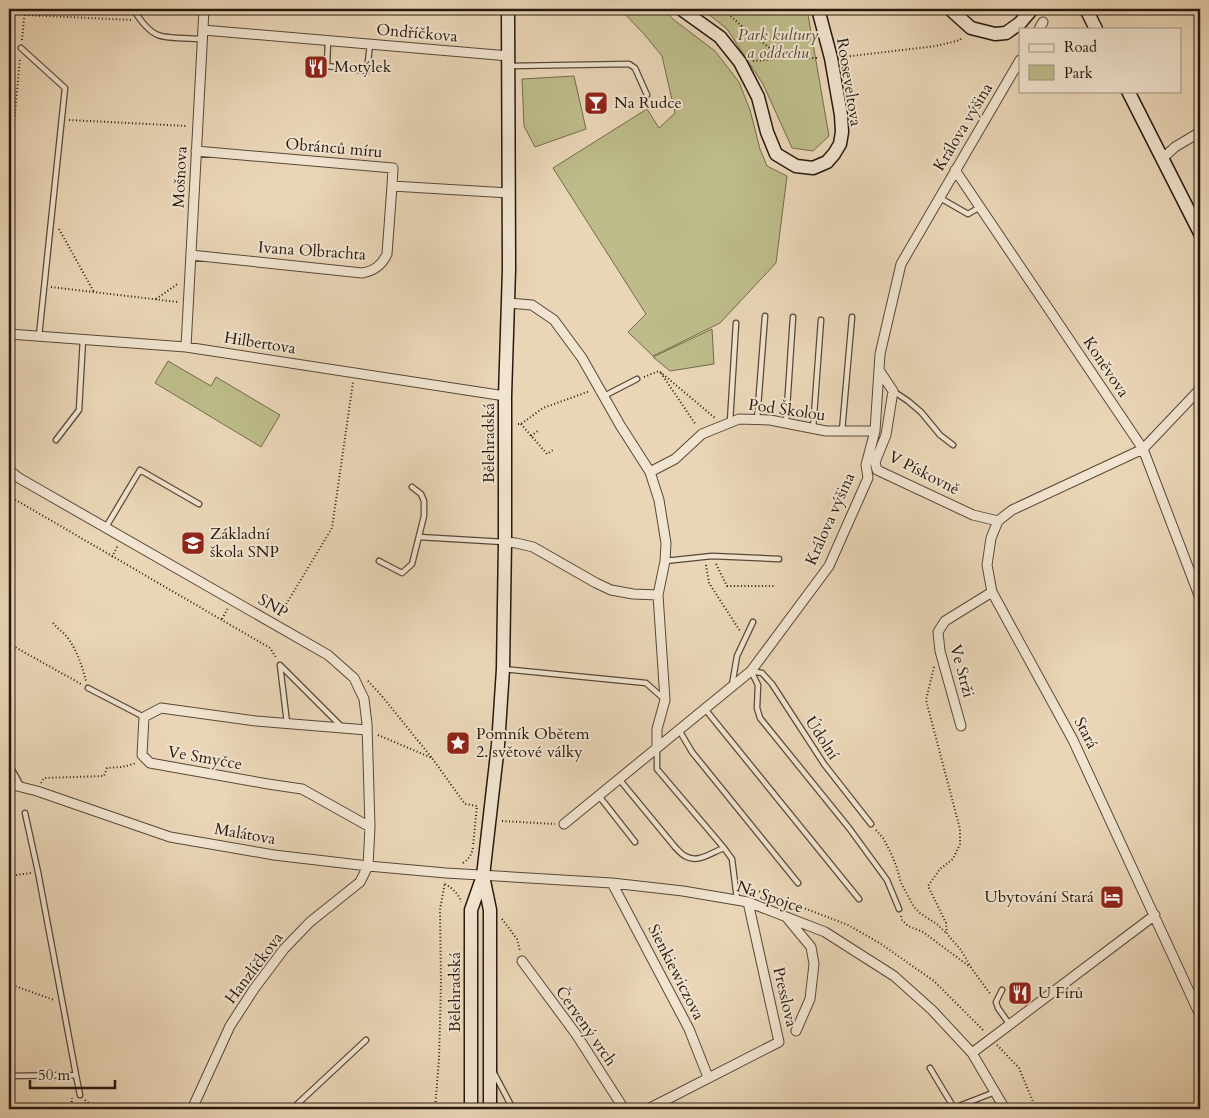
<svg xmlns="http://www.w3.org/2000/svg" width="1209" height="1118" viewBox="0 0 1209 1118" font-family="Cardo,serif">
	<rect width="100%" height="100%" fill="#ead6b7"/>
	<filter id="stains"><feTurbulence type="fractalNoise" baseFrequency=".004" numOctaves="4"/><feColorMatrix values="0 0 0 0 .2 0 0 0 0 .09 0 0 0 0 .02 0 0 0 .5 -.17"/></filter>
	<radialGradient id="worn" r=".72"><stop offset=".6" stop-color="#630" stop-opacity="0"/><stop offset="1" stop-color="#630" stop-opacity=".3"/></radialGradient>
	<path fill="#bdbc8a" stroke="#726a4c" d="M620,9H663L674,20L715,51L739,82L750,110L760,149L767,166L787,176L776,263L720,323L653,356L628,332L646,314L553,168L647,109L659,128L675,113L662,56L644,34Z
		M702,9H807L829,136L813,151L792,148L763,84L727,29Z
		M574,76L586,129L535,147L524,126L522,79Z
		M712,329L714,364L670,371L653,357Z
		M168,361L211,386L216,377L280,415L261,447L155,383Z"/>
	<g fill="none" stroke-linecap="round" stroke-linejoin="round">
		<g stroke="#574838" stroke-width="7">
			<path id="lane" d="M133,9C138,17 148,31 158,35C167,39 191,38 202,39
				M328,41L327,66L367,71L370,44
				M21,48L65,88L39,336
				M510,66L629,64L635,68L647,95
				M940,198L968,214L980,207
				M893,391L908,401L921,412L940,435L953,445
				M604,396L637,379
				M757,420L765,316
				M730,422L736,323
				M786,423L793,317
				M813,429L821,320
				M842,431L852,317
				M56,440L79,410L83,339
				M106,527L140,470L199,504
				M419,537L504,542
				M379,561L402,573L412,564L424,516V501L421,494L412,487
				M665,561L712,556L779,559
				M504,669L646,683L664,699
				M751,671L758,685L757,708L760,718L849,828L887,880L899,909
				M751,671L762,673L772,684L824,764L871,824
				M732,685L737,656L753,622
				M88,688L144,717
				M705,709L859,899
				M287,723L280,665L342,727
				M679,730L692,752L798,883
				M657,749V769L724,848L732,859L737,899
				M9,764L21,786
				M619,779L675,847C678,850 681,854 685,856C698,864 712,852 724,848
				M599,796L635,842
				M1002,990L996,1002L998,1008L1010,1025
				M930,1068L954,1108L995,1092
				M494,1073L513,1109
				M76,1075L80,1095
				M9,1076L76,1075L38,872L25,813
				M292,1109L366,1040"/>
		</g>
		<g stroke="#574838" stroke-width="11">
			<path id="street" d="M1039,29L1043,22
				M203,30L509,56
				M196,151L393,168L392,186L509,193
				M1163,158L1175,147L1200,132
				M955,170L1143,449L1200,598
				M191,255L362,273C375,271 382,265 387,254L392,186
				M508,303L532,305L554,320L582,358L620,425L650,472L659,500L666,543L665,561L658,595L665,700L657,729V747
				M9,334L186,347L505,396
				M186,347L204,9
				M879,370L893,391L886,435L875,462L877,470L973,515L998,521
				M1200,389L1143,449L1012,510L998,521L991,538L987,565L992,592L1073,740L1200,1015
				M9,470L19,478L328,655L354,678L364,699L367,724L370,827L368,866L360,882L310,922L284,949L254,989L230,1026L192,1109
				M650,472L675,459L702,434L739,419L770,420L826,431H875
				M505,542L516,543L533,547L596,583L611,590L633,594L658,595
				M961,726L940,651L938,632L945,621L992,592
				M367,730L256,721L161,708L144,717L142,755L150,763L268,784L302,789L370,827
				M9,784L37,791L170,837L274,855L368,866L446,873L612,883L683,891L748,902L825,932L894,976L932,1010L972,1053L1005,1109
				M564,824L751,671L829,566L868,478L866,465L875,431L880,354L901,264L1020,60
				M612,883L689,1029L708,1077
				M787,918L811,947L814,964L810,999L796,1031
				M522,961L576,1034L624,1109
				M972,1053L1155,915
				M648,1109L779,1042L748,902"/>
		</g>
		<g stroke="#26180e" stroke-width="15">
			<path id="secondary" d="M681,9L720,37L740,62L758,97L767,132L776,154L796,166L813,168L827,162L834,154L840,144L842,132L841,115L831,58L818,9
				M950,9L971,28L995,34L1006,33L1020,23L1032,9
				M1086,9L1096,29
				M1128,91L1200,233
				M483,876L490,910V1109
				M471,1109V910L483,876L498,745L503,669L505,542V396L509,269L508,9"/>
		</g>
		<path stroke="#26180e" stroke-width="2" stroke-dasharray="1 2.5" stroke-linecap="butt" d="M723,9L747,31L783,58
			M25,15L132,20
			M22,40L25,9
			M843,57L936,46L960,40L962,37
			M753,61L783,58H818
			M69,120L187,126
			M9,176L20,59
			M59,229L94,292
			M51,287L178,302
			M156,299L179,283
			M661,373L696,425
			M644,377L659,371L715,418
			M518,424H521L543,408L590,391
			M521,424L547,454L553,450
			M531,436L539,430
			M9,495L14,486
			M9,496L270,648L277,659
			M112,557L118,545
			M716,564L727,586H775
			M706,565L709,583L740,631
			M279,616L332,528L353,382
			M222,619L228,608
			M53,623C57,628 63,632 67,637C77,650 82,666 86,681
			M9,646H13L81,684
			M934,667L926,700L960,829V844L953,859L940,869L928,886L946,923L947,934L961,950L972,969L991,995
			M368,681L381,695L432,758
			M378,735L432,758L465,804L477,806L473,846
			M41,783L44,778L104,776L107,768L122,767L137,763
			M502,821L555,824
			M876,830L883,838L891,853L897,868L901,883L914,907L920,913L938,925L947,934
			M463,863C469,859 472,854 473,847
			M9,876L31,873
			M445,884C452,888 459,894 461,902
			M742,888L762,892L848,925L881,944L934,981L984,1031
			M901,916L902,920L908,926L923,932L970,967
			M502,919L517,939L520,951
			M9,984L54,1000
			M997,1045L1019,1068L1036,1109
			M85,1100L95,1109
			M71,1109L72,1098
			M435,1109L439,1059L441,984L440,910L445,882"/>
		<use href="#lane" stroke="#f1e4d0" stroke-width="4.5"/>
		<use href="#street" stroke="#f1e4d0" stroke-width="9"/>
		<use href="#secondary" stroke="#f1e4d0" stroke-width="12"/>
	</g>
	<defs>
		<g id="restaurant-square" transform="scale(1.25)"><rect x="-9" y="-9" width="18" height="18" rx="4" fill="#8f2418" stroke="#f1e4d0"/><path d="M-5-6h1v4h1v-4h1v4h1v-4h1v5L-1.5 .5V6h-2V.5L-5-1ZM5-6V6H3V1.5H1.5Q1.5-4 5-6Z" fill="#fff"/></g>
		<g id="bar-square" transform="scale(1.25)"><rect x="-9" y="-9" width="18" height="18" rx="4" fill="#8f2418" stroke="#f1e4d0"/><path d="M-6-5H6L.8 .8V4.5H3.5V6h-7V4.5H-.8V.8Z" fill="#fff"/></g>
		<g id="school-square" transform="scale(1.25)"><rect x="-9" y="-9" width="18" height="18" rx="4" fill="#8f2418" stroke="#f1e4d0"/><path d="M0-5L7-2L0 1L-7-2ZM-4 1L0 2.5L4 1V4Q0 6-4 4Z" fill="#fff"/></g>
		<g id="sight-square" transform="scale(1.25)"><rect x="-9" y="-9" width="18" height="18" rx="4" fill="#8f2418" stroke="#f1e4d0"/><path d="M0-6L1.8-2.2L6-1.7L2.9 1.2L3.7 5.4L0 3.3L-3.7 5.4L-2.9 1.2L-6-1.7L-1.8-2.2Z" fill="#fff"/></g>
		<g id="hotel-square" transform="scale(1.25)"><rect x="-9" y="-9" width="18" height="18" rx="4" fill="#8f2418" stroke="#f1e4d0"/><path d="M-6-4.5h1.5V1H6V5H4.5V3h-9V5H-6ZM-4 0a1.8 1.8 0 1 1 3.6 0ZM.5 0V-2.5h3Q6-2.5 6 0Z" fill="#fff"/></g>
	</defs>
	<g fill-rule="evenodd">
		<use href="#restaurant-square" x="316" y="67"/>
		<use href="#bar-square" x="596" y="103"/>
		<use href="#school-square" x="193" y="543"/>
		<use href="#sight-square" x="458" y="743"/>
		<use href="#hotel-square" x="1112" y="897"/>
		<use href="#restaurant-square" x="1020" y="993"/>
	</g>
	<g text-anchor="middle" dominant-baseline="central" stroke-width="4" stroke-linejoin="round" paint-order="stroke">
		<g font-size="16" fill="#26180e" stroke="#f1e4d0">
			<text transform="translate(417 33) rotate(5)">Ondříčkova</text>
			<text transform="translate(849 82) rotate(81)">Rooseveltova</text>
			<text transform="translate(963 127) rotate(-59)">Králova výšina</text>
			<text transform="translate(334 148) rotate(5)">Obránců míru</text>
			<text transform="translate(180 177) rotate(-87)">Mošnova</text>
			<text transform="translate(312 251) rotate(4)">Ivana Olbrachta</text>
			<text transform="translate(260 343) rotate(9)">Hilbertova</text>
			<text transform="translate(1106 367) rotate(56)">Koněvova</text>
			<text transform="translate(787 410) rotate(8)">Pod Školou</text>
			<text transform="translate(489 443) rotate(-90)">Bělehradská</text>
			<text transform="translate(924 473) rotate(27)">V Pískovně</text>
			<text transform="translate(830 519) rotate(-66)">Králova výšina</text>
			<text transform="translate(273 606) rotate(30)">SNP</text>
			<text transform="translate(962 671) rotate(75)">Ve Strži</text>
			<text transform="translate(1086 733) rotate(63)">Stará</text>
			<text transform="translate(822 738) rotate(57)">Údolní</text>
			<text transform="translate(205 758) rotate(10)">Ve Smyčce</text>
			<text transform="translate(245 834) rotate(10)">Malátova</text>
			<text transform="translate(770 897) rotate(19)">Na Spojce</text>
			<text transform="translate(254 968) rotate(-53)">Hanzlíčkova</text>
			<text transform="translate(676 972) rotate(63)">Sienkiewiczova</text>
			<text transform="translate(455 992) rotate(-90)">Bělehradská</text>
			<text transform="translate(785 997) rotate(77)">Presslova</text>
			<text transform="translate(586 1026) rotate(55)">Červený vrch</text>
		</g>
		<g font-size="16" font-style="italic" fill="#534933" stroke="#f1e4d0">
			<text x="778" y="35">Park kultury<tspan x="778" dy="18">a oddechu</tspan></text>
		</g>
		<g font-size="16" fill="#26180e" stroke="#f1e4d0" text-anchor="start">
			<text x="334" y="67">Motýlek</text>
			<text x="614" y="103">Na Rudce</text>
			<text x="210" y="534">Základní<tspan x="210" dy="18">škola SNP</tspan></text>
			<text x="476" y="734">Pomník Obětem<tspan x="476" dy="18">2. světové války</tspan></text>
			<text x="1094" y="897" text-anchor="end">Ubytování Stará</text>
			<text x="1038" y="993">U Fírů</text>
		</g>
	</g>
	<rect width="1209" height="1118" fill="none" stroke="#ead6b7" stroke-width="30"/>
	<rect x="10" y="10" width="1189" height="1098" fill="none" stroke="#26180e" stroke-width="2.5"/>
	<rect x="15" y="15" width="1179" height="1088" fill="none" stroke="#26180e"/>
	<rect x="1019" y="28" width="162" height="65" fill="#f1e4d0" stroke="#a09282"/>
	<rect x="1029" y="44" width="25" height="8" fill="#f1e4d0" stroke="#a09282"/>
	<text x="1064" y="52" font-size="15" fill="#26180e">Road</text>
	<rect x="1029" y="65" width="25" height="15" fill="#bdbc8a" stroke="#a09282"/>
	<text x="1064" y="78" font-size="15" fill="#26180e">Park</text>
	<path d="M30 1080v8h85v-8" fill="none" stroke="#26180e" stroke-width="2.5"/>
	<text x="38" y="1080" font-size="15" fill="#26180e" stroke="#f1e4d0" stroke-width="4" paint-order="stroke">50 m</text>
	<rect width="100%" height="100%" filter="url(#stains)"/>
	<rect width="100%" height="100%" fill="url(#worn)"/>
</svg>
